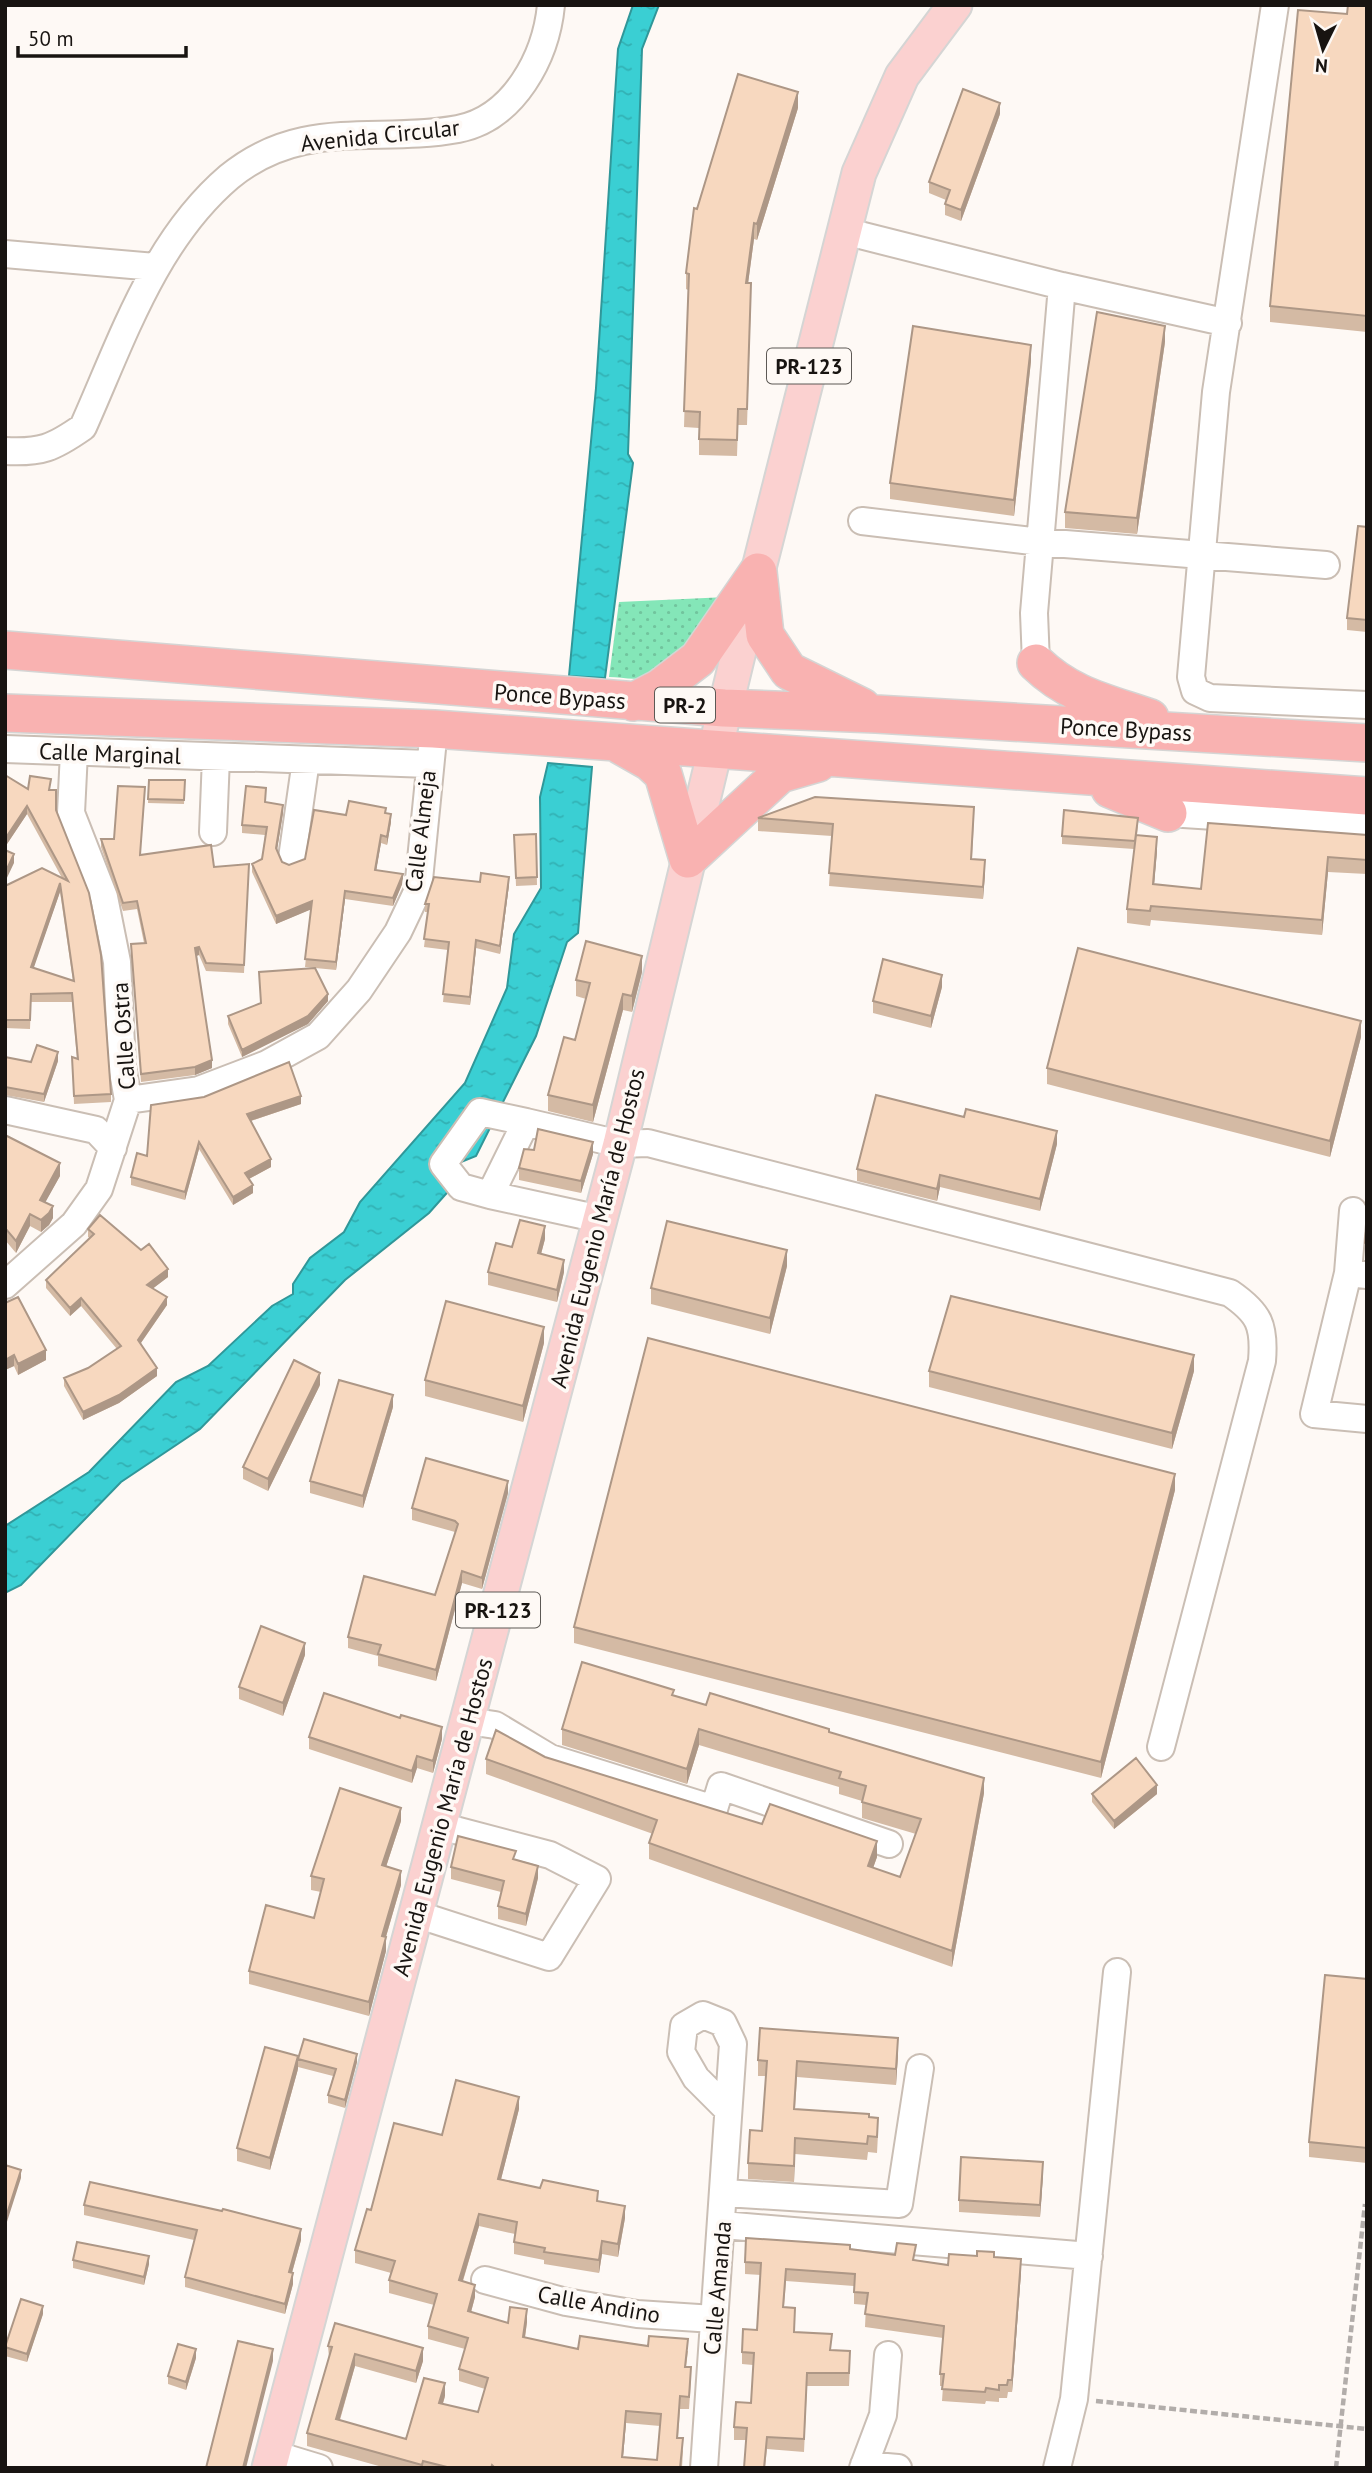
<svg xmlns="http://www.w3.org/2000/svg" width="1372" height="2473" viewBox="0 0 1372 2473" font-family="'PT Sans',sans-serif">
	<defs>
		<pattern id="green-dots" width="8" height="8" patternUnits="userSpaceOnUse" patternTransform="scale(1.75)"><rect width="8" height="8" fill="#84e6b8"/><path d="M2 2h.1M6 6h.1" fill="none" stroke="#71c49d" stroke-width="1.8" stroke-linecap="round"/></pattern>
		<pattern id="water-ripples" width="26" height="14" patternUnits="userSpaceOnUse" patternTransform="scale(1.75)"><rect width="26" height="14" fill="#3acfd3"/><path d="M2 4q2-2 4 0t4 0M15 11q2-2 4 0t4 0" fill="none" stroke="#32b1b4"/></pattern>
	</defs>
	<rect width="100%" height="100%" fill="#fef9f5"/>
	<path fill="url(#green-dots)" d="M727,597C710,625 675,671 642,678C632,680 619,677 609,677L619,602Z"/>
	<path fill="url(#water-ripples)" stroke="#309799" stroke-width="2" d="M633,5H659L642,49L628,454L633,463L605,678L569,676L596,388L618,49Z
		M548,763L592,767L578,933L567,942L536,1036L476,1156L456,1164L453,1186L429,1213L345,1280L200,1429L121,1482L21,1585L5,1593V1526L89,1472L176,1382L208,1366L272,1306L293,1294V1284L310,1258L344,1232L360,1202L465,1083L507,988L514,934L541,888L540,797Z"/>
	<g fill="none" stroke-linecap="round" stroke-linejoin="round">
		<g stroke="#cabeb4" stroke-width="30">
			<path id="minor" d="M1275,5L1216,392L1191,677L1195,691L1210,698L1367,705
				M844,231L1062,286L1228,323
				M5,254L155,267
				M5,451C41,453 53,448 83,427C122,340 154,241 229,177C302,117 376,144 458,129C514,118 546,57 551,5
				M862,521L1040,542L1326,565
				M1036,663L1034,613L1062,286
				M5,749L429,764
				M1168,813L1367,826
				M213,832L216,757
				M292,858L306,760
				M128,1100L199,1090L267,1064L318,1036L359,990L398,932L418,890L434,729
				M5,1110L96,1130L113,1148
				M490,1195L461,1187L443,1164L480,1112L526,1122
				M600,1219L490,1195L526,1122L620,1144L648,1143L1230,1293C1259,1313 1265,1325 1262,1361L1161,1747
				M1348,1273L1353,1211
				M1367,1275L1348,1273L1314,1414L1367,1419
				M5,1285L74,1224L99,1189L128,1100L122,1066L117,962L104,897L71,813L74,752
				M468,1721L495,1725L550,1758L714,1809L721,1786L889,1844
				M416,1914L549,1957L597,1879L550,1855L440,1826
				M725,2193L899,2204L920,2068
				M722,2225L1089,2256
				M485,2280L566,2302L637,2314L714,2319
				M273,2454L319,2468
				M864,2465L898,2468
				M704,2468L733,2044L723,2023L703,2015L684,2026L681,2052L696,2078L727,2109
				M863,2468L883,2415L888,2355
				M1057,2468L1074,2399L1117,1972"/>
		</g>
		<g stroke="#d5d5d4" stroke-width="37">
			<path id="major" d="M269,2468L620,1144L758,572L859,173L902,76L955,5"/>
		</g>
		<g stroke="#d5d5d4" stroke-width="40">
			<path id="highway" d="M758,572L765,635L789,671L862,707
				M5,650L724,708L876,714L1367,743
				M1036,663C1070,696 1107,703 1150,718
				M633,702L660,688L698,659L758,572
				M5,713L434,729L1367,796
				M620,745L650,762L663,774L688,859L780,774L818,763
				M1110,789L1168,813"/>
		</g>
		<path stroke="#b2adaa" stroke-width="4.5" stroke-dasharray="7 3.5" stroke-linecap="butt" d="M1096,2401L1367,2429
			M1336,2468L1365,2204"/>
		<use href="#minor" stroke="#fff" stroke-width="26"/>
		<use href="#major" stroke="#fbd1d0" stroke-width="33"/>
		<use href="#highway" stroke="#f9b2b1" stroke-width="37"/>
	</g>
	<path fill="#d4baa4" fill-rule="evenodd" d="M1367,5V332L1270,322V306L1347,14Z
		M798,108L757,240L754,239L748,283L751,299L747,425H738L737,456L699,455V428L684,427L688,290L686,289V273L697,209Z
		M1000,114L961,221L945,215V204L946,200L929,193V182Z
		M1165,342L1137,534L1065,528V512Z
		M1031,361L1014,516L890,499V483Z
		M1367,527V632L1347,630V618Z
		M5,775L28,789L50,790L56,810L111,1094V1102L74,1104L72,1057L77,1059L72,1002H31L30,1029L5,1028V886L62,878L27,814L5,847ZM60,892L73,981L33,968Z
		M149,780H185L184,804L148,803Z
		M145,795L140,855L214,867L249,864L244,973L206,971L199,955L197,956L212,1068L195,1075L141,1082L131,944L144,943L137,909L123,911L101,847V839H114Z
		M265,802L283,813L277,850L282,862L289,865L305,859L346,815L386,813L391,822L387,845L381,843L376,870L403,882L393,906L345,899L336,970L305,967L311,909L276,924L252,872V864L262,859L265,835L242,833V825Z
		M758,818L974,819L972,859L985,873L983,899L829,886L832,836L758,831Z
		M1138,826L1137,835L1157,851L1154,884L1201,889L1367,835V874L1328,872L1322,935L1151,920L1150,926L1127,923V909L1134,849L1062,844V836Z
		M536,834L537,885L516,886L514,835Z
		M509,885L500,954L476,948L470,1005L443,1002L448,950L424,947L428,912H425V904Z
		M642,972L632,1012L623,1010L593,1122L548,1111V1095L575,1040L586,999L576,996V980Z
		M942,987L931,1028L873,1013V1001Z
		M328,1001L308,1024L242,1057L228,1024V1016L260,1003Z
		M1361,1037L1330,1157L1047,1084V1068Z
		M5,1057L31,1062L58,1061L44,1102L5,1095Z
		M301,1104L251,1121L271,1167L249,1179L253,1193L233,1205L199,1149L185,1200L131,1185V1177L147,1156L151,1105Z
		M5,1135L60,1176L45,1202L53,1218L49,1225L41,1232L30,1226L16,1253L5,1240Z
		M1057,1144L1040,1211L940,1187L937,1201L857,1181V1169Z
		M593,1154L581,1193L519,1180V1168Z
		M1367,1220V1260L1365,1259Z
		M88,1229L168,1277L152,1289L167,1305L141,1343L157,1376L119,1403L83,1420L64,1386V1378L88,1368L117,1349L81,1306L70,1316L46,1288V1280L90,1238L88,1237Z
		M545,1239L541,1254L564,1272L557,1302L488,1285V1272L512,1247Z
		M787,1266L770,1334L651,1304V1288Z
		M5,1303L46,1360L18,1375L14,1366L5,1370Z
		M544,1343L523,1422L425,1396V1380Z
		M929,1371H1194L1172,1449L929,1387Z
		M320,1385L268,1491L243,1479V1467Z
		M393,1407L363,1508L310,1493V1481Z
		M1175,1490L1101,1778L574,1643V1627Z
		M508,1493L482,1589L462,1583L436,1681L378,1666V1656L348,1648V1637L435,1595L455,1532L412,1520V1508Z
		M305,1655L283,1716L239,1699V1687Z
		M674,1695L706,1705L829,1732L984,1793L952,1967L649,1859V1843L653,1834L486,1774V1759L545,1757L762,1824L877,1857L873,1868L900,1877L916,1834L862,1818V1801L839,1794V1787L699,1745L687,1784L562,1745V1729Z
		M309,1737L442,1739L433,1773L417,1768L412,1783L309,1749Z
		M1092,1794H1157L1114,1829L1092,1802Z
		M401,1821L386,1867L401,1885L386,1937V1951L369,2016L249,1984V1971L314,1918L321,1892L311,1890V1876Z
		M516,1860L538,1878L526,1926L498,1919V1906L501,1892L451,1879V1867Z
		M1367,1979V2163L1309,2157V2142Z
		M898,2054L896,2085L797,2077L795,2109L869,2117L878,2134L877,2153L868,2152L867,2160L795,2154L794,2182L748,2179V2163L762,2131L766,2076H758V2060Z
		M298,2059L357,2062L345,2108L328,2103V2095L333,2076L298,2067Z
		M298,2069L270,2170L237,2161V2148Z
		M519,2109L501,2179L598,2201L625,2218L618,2257L602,2254L599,2273L544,2264V2260L514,2254V2242L515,2234L479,2226L463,2281L475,2297L471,2312L508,2323L527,2322L525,2338L578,2349L648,2346L688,2351L686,2367L691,2380L689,2409H680L678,2438L683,2451L682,2468H386L307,2446V2433L329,2358L328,2346L423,2361L416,2383L355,2366L340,2420L406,2439L445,2396L443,2404L478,2412L485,2389L459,2381V2369L465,2349L428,2339V2326L434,2305L389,2293V2280L391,2273L355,2263V2250L371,2210L442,2135ZM626,2423L660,2426L657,2460L623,2457Z
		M1043,2174L1040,2217L959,2212V2200Z
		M84,2205L301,2240L292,2273L293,2284L285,2314L185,2287V2277L194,2240L84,2215Z
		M850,2249L948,2265L994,2257L1021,2272L1012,2392H1008L1007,2398H999V2402L986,2401L985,2404L942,2401L943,2386H940V2374L943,2338L865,2327L866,2305L854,2304V2286L786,2281L784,2307L795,2321L794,2332L831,2350L850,2364L849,2386H807L804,2452L767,2449L765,2468H744L746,2440H734V2427L751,2403L753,2365L742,2364V2352L757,2330L761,2275L745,2274V2262Z
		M73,2260L149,2264L144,2285L73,2268Z
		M43,2314L27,2362L5,2356V2347Z
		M196,2358L186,2390L168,2384V2376Z"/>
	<path fill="#ad9786" d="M798,92V108L757,240V224Z
		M1000,103V114L961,221V210Z
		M754,223V239L746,299V283Z
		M1165,326V342L1137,534V518Z
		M1031,345V361L1014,516V500Z
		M283,805V813L276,856V848Z
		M27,806V814L5,847V839Z
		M391,814V822L387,845V837Z
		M381,835V843L375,878V870Z
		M1157,837V851L1153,898V884Z
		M14,854V863L5,882V873Z
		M1328,857V872L1322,935V920Z
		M985,860V873L983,899V887Z
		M403,874V882L393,906V898Z
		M509,877V885L500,954V946Z
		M60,883V892L31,976V967Z
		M345,891V899L336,970V962Z
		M312,901V909L276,924V916Z
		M476,940V948L470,1005V997Z
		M199,947V955L195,956V948Z
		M642,956V972L632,1012V996Z
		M942,975V987L931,1028V1016Z
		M328,994V1001L308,1024L242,1057V1050Z
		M623,994V1010L593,1122V1105Z
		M1361,1021V1037L1330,1157V1141Z
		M58,1052V1061L44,1102V1094Z
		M212,1060V1068L195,1075V1067Z
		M301,1096V1104L247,1122V1114Z
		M1057,1131V1144L1040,1211V1199Z
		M199,1142V1149L185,1200V1192Z
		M593,1142V1154L581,1193V1181Z
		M271,1159V1167L245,1181V1173Z
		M60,1163V1176L40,1212V1200Z
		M940,1175V1187L937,1201V1189Z
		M253,1185V1193L233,1205V1197Z
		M53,1206V1218L49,1225L41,1232V1220Z
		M30,1214V1226L16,1253V1241Z
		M545,1226V1239L538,1265V1253Z
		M787,1250V1266L770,1334V1318Z
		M564,1260V1272L557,1302V1290Z
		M168,1269V1277L147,1293V1285Z
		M167,1297V1305L138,1347V1340Z
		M81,1298V1306L70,1316V1308Z
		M544,1327V1343L523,1422V1406Z
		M46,1350V1360L18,1375V1364Z
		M14,1355V1366L5,1370V1360Z
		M1194,1355V1371L1172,1449V1433Z
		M157,1368V1376L119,1403L83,1420V1412Z
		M320,1373V1385L268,1491V1479Z
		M393,1395V1407L363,1508V1496Z
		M7,1430V1441L5,1442V1431Z
		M1175,1474V1490L1101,1778V1762Z
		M508,1481V1493L482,1589V1578Z
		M462,1571V1583L436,1681V1670Z
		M305,1643V1655L283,1716V1703Z
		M442,1727V1739L433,1773V1761Z
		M699,1729V1745L687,1784V1769Z
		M417,1756V1768L412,1783V1771Z
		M984,1778V1793L952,1967V1951Z
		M1157,1785V1794L1114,1829V1821Z
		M401,1808V1821L382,1879V1865Z
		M877,1841V1857L868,1882V1866Z
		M538,1866V1878L526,1926V1914Z
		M401,1871V1885L382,1950V1936Z
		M386,1937V1951L369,2016V2002Z
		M898,2038V2054L896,2085V2069Z
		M357,2054V2062L345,2108V2100Z
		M298,2056V2069L270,2170V2158Z
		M519,2097V2109L498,2191V2179Z
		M795,2138V2154L794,2182V2166Z
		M1043,2162V2174L1040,2217V2205Z
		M21,2170V2178L5,2228V2220Z
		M625,2206V2218L618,2257V2244Z
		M479,2214V2226L459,2293V2280Z
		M301,2229V2240L289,2283V2272Z
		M602,2241V2254L599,2273V2260Z
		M149,2256V2264L144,2285V2277Z
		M1021,2259V2272L1012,2392V2380Z
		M293,2273V2284L285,2314V2304Z
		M475,2285V2297L468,2323V2311Z
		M43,2306V2314L27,2362V2354Z
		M527,2309V2322L523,2350V2337Z
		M423,2348V2361L416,2383V2371Z
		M196,2349V2358L186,2390V2382Z
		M273,2349V2361L246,2468H243Z
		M355,2354V2366L336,2432V2419Z
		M445,2383V2396L439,2415V2403Z
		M626,2411V2423L622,2468V2457Z"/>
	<path fill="#f7d8bf" stroke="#ad9786" stroke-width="2" fill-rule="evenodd" d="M1348,5H1367V316L1270,306L1298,10L1347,14Z
		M738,74L798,92L757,224L754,223L746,283H751L747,409H738L737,440L699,439L700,412L684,411L689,274L686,273L694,208L697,209Z
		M963,89L1000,103L961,210L945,204L950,190L929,182Z
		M1097,312L1165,326L1137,518L1065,512Z
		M913,326L1031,345L1014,500L890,483Z
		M1358,526L1367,527V620L1347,618Z
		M5,775L28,789L30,776L51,779L49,790H56V810L89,893L101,955L111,1094L74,1096L72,1057L78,1059L72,993L31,994L30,1020H5V886L42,868L68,881L27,806L5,839ZM60,883L74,981L31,967Z
		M149,780H185L184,800L148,799Z
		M118,786L145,787L140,855L211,845L214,867L249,864L244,965L206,963L199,947L195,948L212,1060L195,1067L141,1074L131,944L146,943L137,901L123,903L101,839H114Z
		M246,786L266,788L265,802L283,805L276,848L282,862L289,865L305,859L314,810L346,815L349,801L386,808L385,813L391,814L387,837L381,835L375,870L403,874L393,898L345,891L336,962L305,959L312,901L276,916L252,864L262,859L267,827L242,825Z
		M815,797L974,807L971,859L985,860L983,887L829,873L833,824L758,818Z
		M1064,810L1138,818L1135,841L1062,836Z
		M1208,823L1367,835V860L1328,857L1322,920L1151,906L1150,911L1127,909L1136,835L1157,837L1153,884L1201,889Z
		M536,834L537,877L516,878L514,835Z
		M5,850L14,854L5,873Z
		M481,873L509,877L500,946L476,940L470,997L443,994L449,942L424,939L429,904H425L434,877L480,882Z
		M586,941L642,956L632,996L623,994L593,1105L548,1095L564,1037L575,1040L590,983L576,980Z
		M1078,948L1361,1021L1330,1141L1047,1068Z
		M883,959L942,975L931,1016L873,1001Z
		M315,968L328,994L308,1016L242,1050L228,1016L261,1003L259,972Z
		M37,1045L58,1052L44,1094L5,1087V1057L31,1062Z
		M289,1062L301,1096L247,1114L271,1159L245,1173L253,1185L233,1197L199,1142L185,1192L131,1177L137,1153L147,1156L151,1105L204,1097Z
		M876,1095L964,1117L966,1109L1057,1131L1040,1199L940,1175L937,1189L857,1169Z
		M538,1129L593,1142L581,1181L519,1168L524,1149L534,1150Z
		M5,1135L60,1163L40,1200L53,1206L49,1213L41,1220L30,1214L16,1241L5,1228Z
		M100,1215L141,1250L149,1244L168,1269L147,1285L167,1297L138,1340L157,1368L119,1395L83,1412L64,1378L88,1368L121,1346L81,1298L70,1308L46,1280L94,1234L88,1229Z
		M520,1220L545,1226L538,1253L564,1260L557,1290L488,1272L496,1243L512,1247Z
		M1367,1220V1244L1365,1243Z
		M667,1221L787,1250L770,1318L651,1288Z
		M951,1296L1194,1355L1172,1433L929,1371Z
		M18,1297L46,1350L18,1364L14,1355L5,1360V1303Z
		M446,1301L544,1327L523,1406L425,1380Z
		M648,1338L1175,1474L1101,1762L574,1627Z
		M294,1360L320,1373L268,1479L243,1467Z
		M339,1380L393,1395L363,1496L310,1481Z
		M426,1458L508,1481L482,1578L462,1571L436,1670L378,1654L381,1645L348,1637L364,1576L435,1595L458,1524L455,1521L412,1508Z
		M261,1626L305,1643L283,1703L239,1687Z
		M582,1662L674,1690L672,1695L706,1705L710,1693L829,1729V1732L984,1778L952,1951L649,1843L657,1820L486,1759L496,1730L545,1757L762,1824L770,1804L877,1841L868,1866L900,1877L921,1819L862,1802L866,1786L839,1778L841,1772L699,1729L687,1769L562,1729Z
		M324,1693L400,1718L401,1715L442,1727L433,1761L417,1756L412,1771L309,1737Z
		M1136,1758L1157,1785L1114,1821L1092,1794Z
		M340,1788L401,1808L382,1865L401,1871L382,1936L386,1937L369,2002L249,1971L266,1905L314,1918L324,1879L311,1876Z
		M458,1836L516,1851L513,1859L538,1866L526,1914L498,1906L504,1881L451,1867Z
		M1325,1975L1367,1979V2148L1309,2142Z
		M760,2028L898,2038L896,2069L797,2061L794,2109L869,2114V2117L878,2118L877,2137L868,2136L867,2144L795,2138L794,2166L748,2163L750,2130L762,2131L767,2061L758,2060Z
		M304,2039L357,2054L345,2100L328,2095L336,2069L298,2059Z
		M265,2047L298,2056L270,2158L237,2148Z
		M456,2080L519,2097L498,2179L540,2188L543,2180L598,2191L597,2201L625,2206L618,2244L602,2241L599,2260L544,2252L545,2248L514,2242L517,2222L479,2214L459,2280L475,2285L468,2311L508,2323L510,2307L527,2309L523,2337L578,2349L580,2336L648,2346L649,2336L688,2339L685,2367H691L689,2397L680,2396L677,2438H683L680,2468H495L492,2465L491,2468H451L423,2461L422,2465L307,2433L332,2347L328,2346L335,2323L423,2348L416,2371L355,2354L336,2419L406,2439L424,2378L445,2383L439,2403L478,2412L488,2378L459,2369L468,2338L428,2326L437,2294L389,2280L395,2261L355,2250L367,2209L371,2210L394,2123L442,2135ZM626,2411L661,2414L657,2460L622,2457Z
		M961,2157L1043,2162L1040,2205L959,2200Z
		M5,2165L21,2170L5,2220Z
		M90,2182L222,2211L223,2209L301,2229L289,2272L293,2273L285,2304L185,2277L197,2230L84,2205Z
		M746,2238L850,2245V2249L895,2255L897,2243L916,2245L913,2260L948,2265L949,2254L977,2256V2251L994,2252V2257L1021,2259L1012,2380H1008L1007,2385H999V2390L986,2388L985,2392L942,2389L944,2374H940L944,2326L865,2314L868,2293L854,2292L855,2274L786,2269L783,2307L795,2308L794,2332L832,2334L830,2350L850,2351L849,2373H807L804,2439L767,2437L764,2468H744L747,2428L734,2427L736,2402L751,2403L754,2353L742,2352L743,2329L757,2330L761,2263L745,2262Z
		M77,2242L149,2256L144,2277L73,2260Z
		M21,2299L43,2306L27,2354L5,2347Z
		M238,2341L273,2349L243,2468H206Z
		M178,2344L196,2349L186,2382L168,2376Z"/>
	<g text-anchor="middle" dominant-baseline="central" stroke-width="7" stroke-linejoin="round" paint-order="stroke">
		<g fill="#fef9f5" stroke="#5d5955" stroke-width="2">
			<rect x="767" y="348.5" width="84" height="35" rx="5"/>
			<rect x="655" y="687.5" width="60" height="35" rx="5"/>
			<rect x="456" y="1592.5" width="84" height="35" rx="5"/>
		</g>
		<g font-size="21" font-weight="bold" fill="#181411">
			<text x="809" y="366">PR-123</text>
			<text x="685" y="705">PR-2</text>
			<text x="498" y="1610">PR-123</text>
		</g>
		<g font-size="23" fill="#181411" stroke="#fef9f5">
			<text transform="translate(380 135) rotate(-6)">Avenida Circular</text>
			<text transform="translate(560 696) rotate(4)">Ponce Bypass</text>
			<text transform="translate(1126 729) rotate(3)">Ponce Bypass</text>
			<text transform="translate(110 753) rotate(2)">Calle Marginal</text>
			<text transform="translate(420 831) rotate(-83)">Calle Almeja</text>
			<text transform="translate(123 1036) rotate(-94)">Calle Ostra</text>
			<text transform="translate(597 1228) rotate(-76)">Avenida Eugenio María de Hostos</text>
			<text transform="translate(442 1817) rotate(-75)">Avenida Eugenio María de Hostos</text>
			<text transform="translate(717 2288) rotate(-85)">Calle Amanda</text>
			<text transform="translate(599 2304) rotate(10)">Calle Andino</text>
		</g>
	</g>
	<rect width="1372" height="2473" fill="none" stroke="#181411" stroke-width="14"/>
	<g transform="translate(1323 49) rotate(185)" stroke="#fef9f5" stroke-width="5" paint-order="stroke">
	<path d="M0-5L12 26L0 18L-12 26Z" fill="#181411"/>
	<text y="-10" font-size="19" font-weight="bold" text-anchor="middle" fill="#181411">N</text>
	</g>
	<path d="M18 46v10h168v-10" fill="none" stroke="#181411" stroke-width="3.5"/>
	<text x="28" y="46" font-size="21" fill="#181411" stroke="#fef9f5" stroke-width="5" paint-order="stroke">50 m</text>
</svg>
